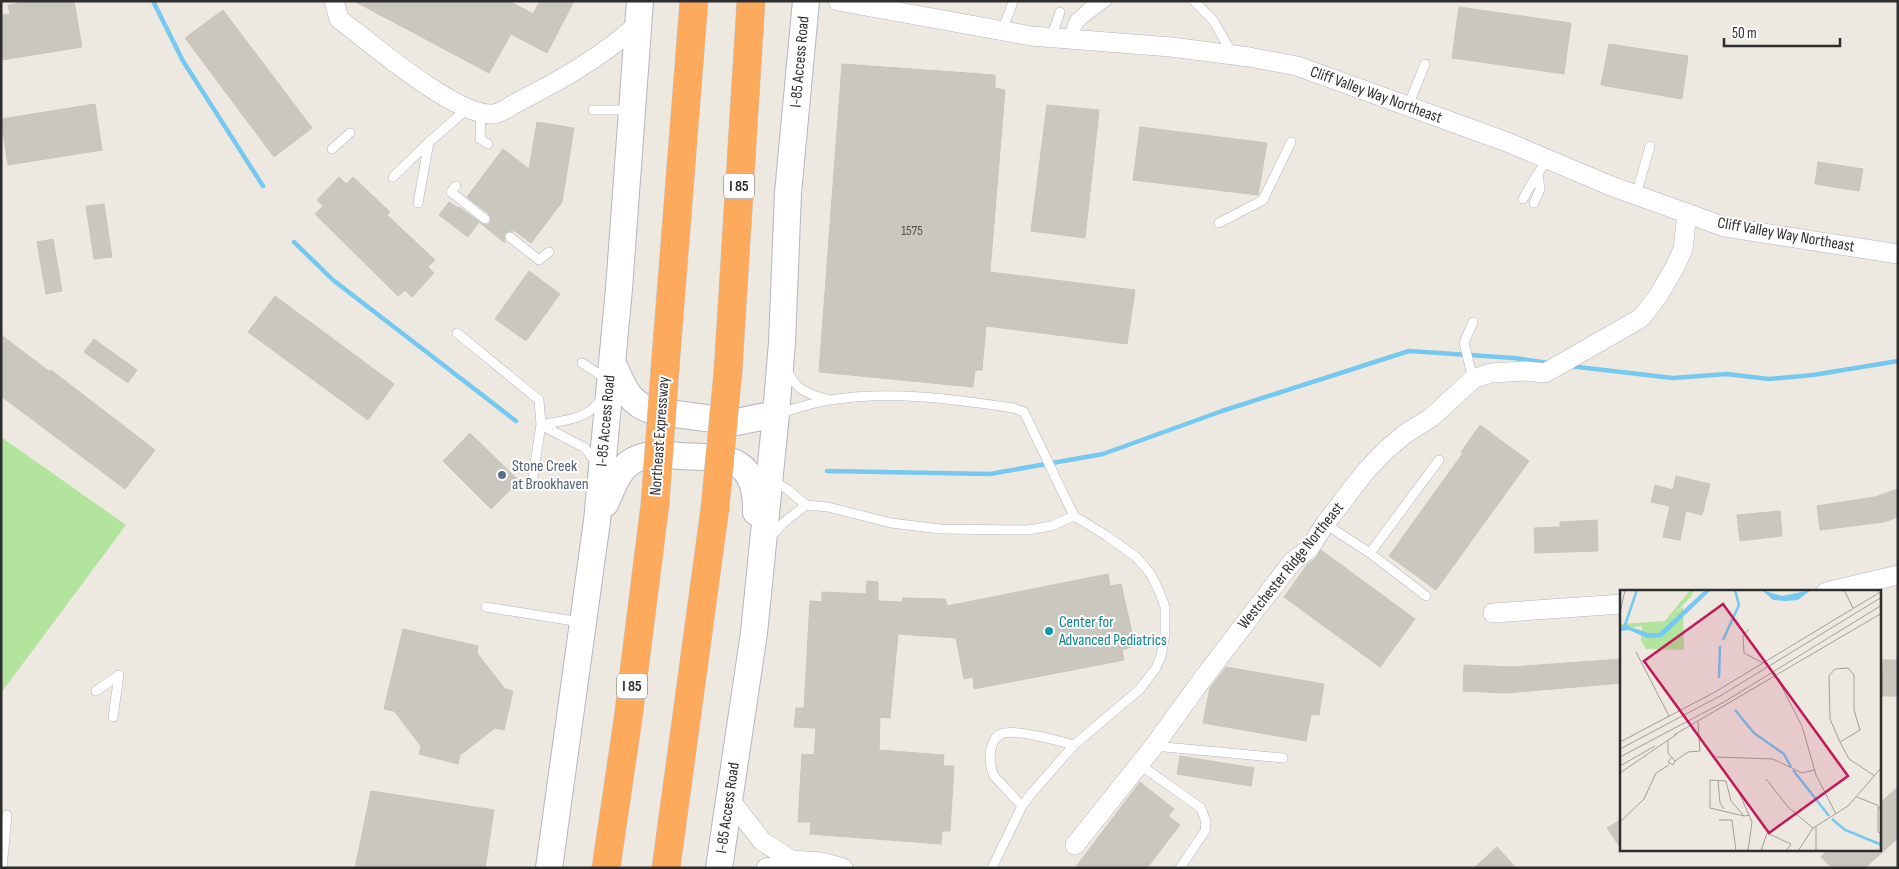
<svg xmlns="http://www.w3.org/2000/svg" width="1899" height="869" viewBox="0 0 1899 869" font-family="'Sofia Sans Condensed',sans-serif">
	<rect width="100%" height="100%" fill="#eee9e0"/>
	<path fill="#b2e49d" d="M1,437L126,525L1,693Z"/>
	<g fill="none" stroke-linecap="round" stroke-linejoin="round">
		<path stroke="#75c8ef" stroke-width="4.5" d="M153,1L183,61L263,186
			M294,242L333,280L516,421
			M1569,366L1673,378L1727,374L1769,379L1813,375L1898,361
			M827,471L990,474L1103,454L1222,411L1409,351L1514,358L1549,363"/>
	</g>
	<path fill="#cac7be" stroke="#cac5b9" d="M31,1H74L82,47L1,60V15L10,14L8,5Z
		M354,1H509L533,14L540,1H574L547,53L511,34L489,73Z
		M1459,7L1571,23L1564,74L1452,58Z
		M223,10L312,128L274,157L185,38Z
		M1609,44L1688,56L1682,99L1601,85Z
		M842,64L995,75V88L1005,90L990,272L1135,290L1127,344L986,326L982,370H975L973,387L819,372Z
		M95,104L102,150L8,165L1,119Z
		M1047,105L1099,110L1085,238L1031,231Z
		M537,122L574,128L562,202L531,243L515,231H510L505,233L504,236L505,243L479,222L468,237L439,215L449,202L458,208L459,207L482,224L487,225L490,223L491,219L489,214L467,197L503,149L529,169Z
		M1140,127L1267,143L1258,195L1133,180Z
		M1818,162L1863,169L1859,191L1815,184Z
		M339,177L346,184L353,177L390,212L387,215L435,260L428,267L434,273L412,297L405,290L398,296L315,214L323,206L317,200Z
		M104,204L112,257L94,259L86,206Z
		M53,239L62,291L46,294L37,242Z
		M529,271L560,294L526,341L495,319Z
		M275,296L394,384L368,420L248,332Z
		M1,335L50,372L51,370L155,450L125,489L1,396Z
		M94,339L137,370L128,383L84,352Z
		M1480,425L1529,461L1436,590L1389,556L1463,453L1461,452Z
		M470,433L519,481L491,509L443,461Z
		M1676,476L1710,484L1702,515L1686,511L1680,540L1663,537L1670,506L1651,502L1655,485L1673,490Z
		M1898,489V517L1884,522L1820,530L1817,506L1875,497Z
		M1780,511L1782,536L1740,541L1737,515Z
		M1597,520L1598,551L1535,553L1534,528L1560,527V522Z
		M1321,550L1415,619L1380,667L1284,597L1307,565L1316,558Z
		M1108,574L1110,586L1121,584L1133,637H1130L1132,647L1122,650L1124,660L974,689L973,677L964,679L956,638L898,634L890,718L880,717L879,750L944,755L943,766H954L950,831H942L941,844L810,834L811,822H798L802,754L814,755L816,728L794,727L796,708H804L810,601L822,602V592L866,594L867,581L878,582V601L902,602L903,598L945,599L947,606Z
		M403,629L478,646L477,653L505,689L513,691L504,730L495,728L460,755L458,764L419,754L421,746L394,711L384,709Z
		M1622,659V683L1506,693L1463,691L1464,665L1511,667Z
		M1880,660H1898V696H1880Z
		M1226,667L1324,684L1319,715L1311,714L1306,741L1203,723L1210,688Z
		M1180,756L1254,768L1251,786L1177,774Z
		M1140,782L1174,809L1168,816L1180,825L1147,868H1075Z
		M1898,787V838L1865,868H1832L1821,857L1828,850H1880V803Z
		M371,791L494,810L485,868H355Z
		M1622,819V850L1607,828Z
		M1497,847L1516,868H1474Z"/>
	<g fill="none" stroke-linecap="round" stroke-linejoin="round">
		<g stroke="#b3b5c0" stroke-width="10">
			<path id="lane" d="M1194,1L1213,20L1233,55
				M1002,31L1013,2
				M1070,31L1075,19L1095,1
				M1051,38L1060,12
				M1068,39L1081,21L1107,1
				M1408,106L1425,64
				M593,110H629
				M481,112L480,139L488,144
				M332,149L350,133
				M393,177L429,142L467,109
				M456,186L451,192L485,219
				M1636,195L1650,146
				M1523,199C1530,185 1539,173 1547,159
				M418,203L429,142
				M1534,203L1540,189L1538,175
				M1219,223L1263,200L1291,142
				M510,237L539,260L549,252
				M1473,322L1464,343L1473,379
				M457,333L539,400L541,425L532,482
				M582,363L608,380
				M787,370C797,392 807,393 829,400
				M779,413C796,409 813,402 830,400C889,390 954,399 1013,408L1024,412L1074,516
				M541,425C563,420 590,420 602,397
				M541,425L585,448L597,464
				M772,480L787,489L806,505L828,507L891,523L940,529L1028,530L1051,526L1074,516L1107,536L1136,557L1150,573L1159,591L1165,607V634L1161,656L1156,668L1140,689L1074,745L1031,794L1022,806L992,868
				M1325,524L1370,553L1426,596
				M770,538L782,524L806,505
				M1370,553L1439,460
				M486,607L580,622
				M96,691L119,675L113,717
				M1154,746L1283,758
				M1139,764L1201,808L1206,822L1205,831L1180,868
				M1022,806L994,776C990,767 989,759 991,749C993,743 994,737 1001,734C1013,728 1060,741 1074,745
				M2,868L7,815"/>
		</g>
		<g stroke="#b3b5c0" stroke-width="20">
			<path id="street" d="M334,1L339,19C371,43 455,116 492,114C500,114 510,106 516,103C559,81 602,57 637,25
				M838,1L1031,36L1171,47L1249,57L1297,66L1507,142L1611,186L1725,227L1898,254
				M1826,592L1898,575
				M1493,613L1622,604
				M730,800L762,841L791,860
				M1075,845L1154,746L1201,681L1292,562L1309,549L1325,524L1365,472L1386,450L1405,434L1432,417L1473,379L1491,373L1525,371L1545,373L1641,318L1658,296L1675,267L1683,249L1687,213
				M766,868L791,860L821,862L843,868"/>
		</g>
		<g stroke="#b3b5c0" stroke-width="28">
			<path id="secondary" d="M612,362C623,385 627,403 653,411L736,422L776,414
				M605,504C612,490 617,471 631,462C646,452 663,455 680,456C725,458 757,454 756,512
				M549,868L597,521L619,289L640,1
				M719,868L754,633L776,414L782,343L788,193L806,1"/>
		</g>
		<g stroke="#c8c8c8" stroke-width="29">
			<path id="highway" d="M665,369L694,1
				M728,371L751,1
				M606,868L628,719L655,504
				M666,868L715,508"/>
		</g>
		<use href="#lane" stroke="#fff" stroke-width="9"/>
		<use href="#street" stroke="#fff" stroke-width="19"/>
		<use href="#secondary" stroke="#fff" stroke-width="26"/>
		<use href="#highway" stroke="#fdaa5c" stroke-width="28"/>
		<g stroke="#c8c8c8" stroke-width="29" stroke-linecap="butt">
			<path id="highway-bridge" d="M655,504L665,369
				M715,508L728,371"/>
		</g>
		<use href="#highway-bridge" stroke="#fdaa5c" stroke-width="28"/>
	</g>
	<circle fill="#5c6f8a" stroke="#fff" stroke-width="2" cx="502" cy="475" r="5"/>
	<circle fill="#0f9aa8" stroke="#fff" stroke-width="2" cx="1049" cy="631" r="5"/>
	<g text-anchor="middle" dominant-baseline="central" stroke-width="4" stroke-linejoin="round" paint-order="stroke">
		<g font-size="14" fill="#545451">
			<text x="912" y="230">1575</text>
		</g>
		<g fill="#fff" stroke="#6c6c6c" stroke-width="1">
			<rect x="724" y="173.5" width="30" height="25" rx="4"/>
			<rect x="617" y="673.5" width="30" height="25" rx="4"/>
		</g>
		<g font-size="15" font-weight="bold" fill="#2d2d2d">
			<text x="739" y="186">I 85</text>
			<text x="632" y="686">I 85</text>
		</g>
		<g font-size="16" fill="#2d2d2d" stroke="#fff">
			<text transform="translate(800 62) rotate(-85)">I-85 Access Road</text>
			<text transform="translate(1376 95) rotate(20)">Cliff Valley Way Northeast</text>
			<text transform="translate(1786 235) rotate(10)">Cliff Valley Way Northeast</text>
			<text transform="translate(606 421) rotate(-85)">I-85 Access Road</text>
			<text transform="translate(660 436) rotate(-86)">Northeast Expressway</text>
			<text transform="translate(1291 566) rotate(-51)">Westchester Ridge Northeast</text>
			<text transform="translate(728 808) rotate(-82)">I-85 Access Road</text>
		</g>
		<g font-size="16" fill="#4e5e75" stroke="#fff" text-anchor="start">
			<text x="512" y="466">Stone Creek<tspan x="512" dy="18">at Brookhaven</tspan></text>
		</g>
		<g font-size="16" fill="#0d838f" stroke="#fff" text-anchor="start">
			<text x="1059" y="622">Center for<tspan x="1059" dy="18">Advanced Pediatrics</tspan></text>
		</g>
	</g>
	<g transform="translate(1620 590)">
		<rect width="261" height="261" fill="#eee9e0"/>
		<path d="M70,0H74L70,8L53,25L63,17L64,60L26,59L21,50L22,36L0,39V34L45,31Z" fill="#b2e49d"/>
		<path d="M85,0H91L42,47L27,48L9,40L0,41V37L5,35L28,43H39ZM142,0L162,6L191,0L178,10L166,11L153,10Z" fill="#75c8ef"/>
		<path fill="none" stroke="#75c8ef" stroke-width="2.5" d="M5,35L17,0M103,50L119,15L115,0M99,88L100,56M115,120L134,143L164,164L171,177M173,180L209,226M212,229L225,240L262,255"/>
		<path fill="none" stroke="#a19e98" stroke-width="1" d="M224,0L233,18M0,23L5,0M129,39L123,46L124,63L143,73M16,62L49,126M228,78L234,85V120L240,140L220,152L210,129L209,86L215,79ZM262,80V107M156,86L182,136L196,185L216,224M54,145L262,23M48,151V163L55,171L53,175L48,172L51,168M0,152L95,102L262,1M220,152L229,169L255,186M0,159L100,106L262,7M0,167L104,112L262,15M97,167L153,169L182,183L194,180M55,171L68,162L80,161L78,132M0,176L35,156M0,183L57,144M146,189L168,217L193,238M98,190L100,213L104,219M117,198L132,232L128,261M237,207L257,215L262,221M258,217V242L262,243M124,226L90,218V190L106,191L111,211L124,226L130,225M99,230H112L116,261M0,232L24,209L36,183L49,175M141,261L147,243L171,254L166,261M178,261L193,238L228,216L262,177M196,261V236"/>
		<path fill="#c2185b" fill-opacity="0.15" stroke="#c2185b" stroke-width="2.5" d="M103,14L228,186L149,243L24,71Z"/>
		<rect width="261" height="261" fill="none" stroke="#2d2d2d" stroke-width="2.5"/>
	</g>
	<rect width="1899" height="869" fill="none" stroke="#2d2d2d" stroke-width="5"/>
	<path d="M1724 38v8h116v-8" fill="none" stroke="#2d2d2d" stroke-width="2.5"/>
	<text x="1732" y="38" font-size="15" fill="#2d2d2d" stroke="#ffffff" stroke-width="4" paint-order="stroke">50 m</text>
</svg>
